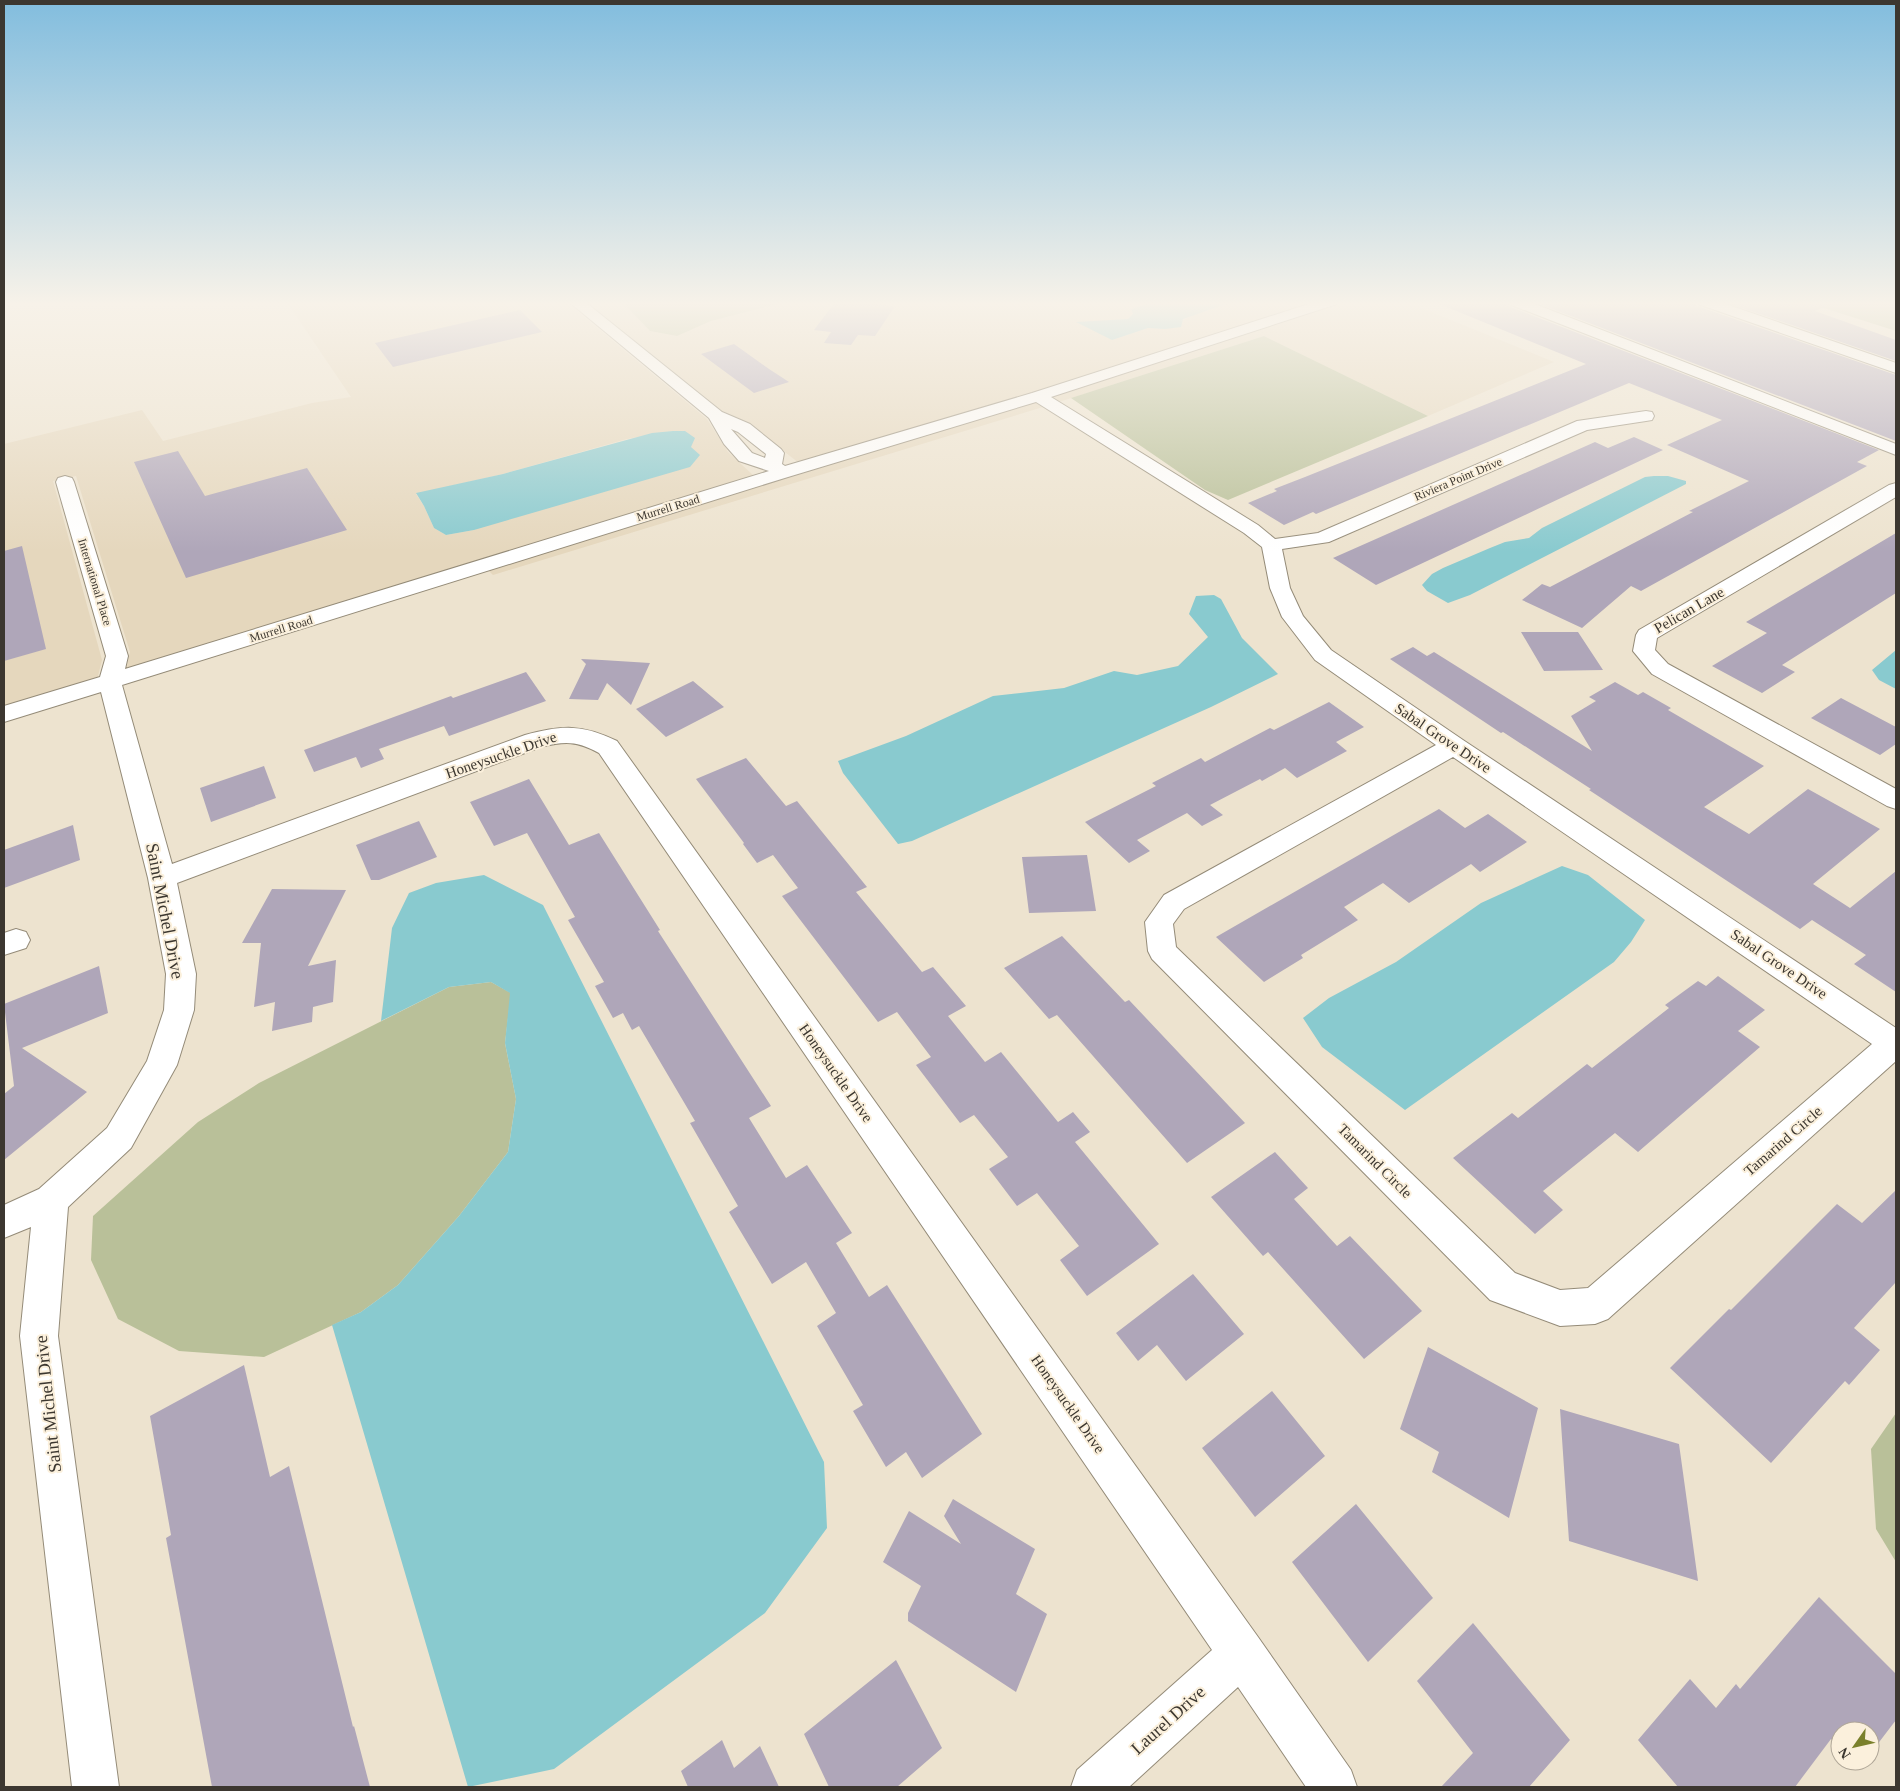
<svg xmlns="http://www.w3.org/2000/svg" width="1900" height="1791" viewBox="0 0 1900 1791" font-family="'Times New Roman',serif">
	<rect width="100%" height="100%" fill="#ede3cf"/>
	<path fill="#e5d7bd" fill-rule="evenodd" d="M286,301H565L707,419L728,452L754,476L126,671L130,652L76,476L53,481L102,660L97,680L4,708V444L142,410L163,441L312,403L351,397ZM673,431L474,530L446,535L434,528L424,506L416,494L503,474L627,439Z
		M585,301H621L650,331L677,336L711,321L790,301H1158L1132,309L1133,314L1128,319L1091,322L1112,340L1148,328L1165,329L1196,314L1235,301H1319L1033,393L799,463L750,425L725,414Z
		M1344,301H1404L1554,362L1428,416L1264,336L1059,402L1050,397Z
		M1036,402L1043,407L493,575L488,570L798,473Z"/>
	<path fill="#b9c099" d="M621,301H790L711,321L677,336L650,331Z
		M1802,301H1896V331Z
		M1264,336L1428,416L1228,500L1205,490L1071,398Z
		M491,982L511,993L505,1043L516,1099L508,1152L459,1216L398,1285L361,1312L264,1357L179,1351L118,1319L91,1260L93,1216L198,1122L259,1083L449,987Z
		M1896,1413V1562L1876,1529L1871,1449Z"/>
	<path fill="#89cacf" d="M1158,301H1235L1183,319L1181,327L1165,329L1148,328L1112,340L1076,322L1128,319L1133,314L1131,309Z
		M673,431H685L695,438L691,447L700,455L690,467L474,530L446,535L434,528L424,506L416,493L503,474L652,433Z
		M1654,476H1668L1686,481V484L1470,595L1448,603L1427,591L1422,585L1432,574L1443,568L1490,548L1505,542L1529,538L1542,528L1645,477Z
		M1214,595L1221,599L1242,638L1278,674L1211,707L912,841L898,844L843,773L838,761L906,736L993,696L1064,688L1114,671L1137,675L1178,666L1208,637L1189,614L1196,596Z
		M1896,650V689L1879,680L1872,670Z
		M1562,866L1588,875L1645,920L1631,942L1614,962L1405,1110L1322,1047L1303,1018L1329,998L1396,962L1481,903Z
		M484,875L543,905L824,1462L827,1528L765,1613L554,1769L468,1787L332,1325L361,1312L398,1285L459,1216L508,1152L516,1099L505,1043L510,993L491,982L449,987L381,1021L392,928L409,893L436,883Z"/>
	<path fill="#afa6b9" d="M836,301H840L895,306L875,336L858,335L851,345L824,343L831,332L814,330Z
		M1432,301H1505L1508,306L1879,450L1857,462L1867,466L1641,591L1631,586L1582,628L1522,600L1542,584L1550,587L1693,512L1689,511L1749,481L1667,445L1722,420L1629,383L1316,514L1313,512L1284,525L1248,503L1277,491L1274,489L1305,477L1586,364Z
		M1532,301H1694L1697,306L1896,375V441Z
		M1722,301H1838L1815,311L1896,340V361Z
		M520,310L542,332L393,367L375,343Z
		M734,344L769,369L789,382L754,393L701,354Z
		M1634,437L1663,450L1376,585L1333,558L1595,442L1608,448Z
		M178,451L205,496L307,468L347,530L186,578L134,462Z
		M1896,533V593L1782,665L1795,672L1762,693L1712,666L1767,633L1746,622Z
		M22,546L46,649L4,661V551Z
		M1521,632H1578L1603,670L1544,671Z
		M1413,647L1427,656L1434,652L1592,751L1571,716L1596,701L1589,697L1615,682L1638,695L1643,692L1671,708L1668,710L1764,766L1704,807L1749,834L1808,789L1880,829L1813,884L1850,908L1896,871V992L1854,964L1866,955L1812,920L1800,929L1589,790L1591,789L1503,732L1501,733L1390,659Z
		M581,659L602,660L650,663L631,705L607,683L598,700L569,699L586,664Z
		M526,672L546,701L449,736L444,726L379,749L384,759L361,768L356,757L314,772L304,750L451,696L453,698Z
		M693,681L724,707L666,737L636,709Z
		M1841,698L1896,727V744L1880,755L1811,718Z
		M1329,702L1364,727L1336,742L1347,751L1297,778L1285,768L1262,781L1260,779L1210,805L1223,815L1202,826L1187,813L1137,840L1150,851L1129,863L1085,822L1156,786L1152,783L1201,758L1205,762L1270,728L1274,730Z
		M746,758L786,806L797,801L823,833L867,887L856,892L922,972L933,967L966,1006L948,1016L985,1062L1001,1052L1058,1122L1073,1112L1090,1132L1075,1142L1159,1244L1087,1296L1060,1260L1079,1246L1037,1193L1017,1206L989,1169L1008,1157L974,1115L960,1123L916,1065L931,1057L897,1012L878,1022L782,896L798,888L773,855L757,863L743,844L744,843L696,779Z
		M264,766L276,798L211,822L200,788Z
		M529,779L569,845L599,833L660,930L658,931L771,1106L749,1118L786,1178L807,1165L852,1233L836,1243L869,1297L887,1285L982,1434L922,1478L906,1452L886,1467L853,1411L863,1405L817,1326L836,1313L806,1262L772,1284L729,1212L738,1206L690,1123L695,1121L639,1026L632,1030L623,1013L613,1018L595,986L604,982L568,920L575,917L527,833L494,846L470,802Z
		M1439,809L1465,828L1488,814L1527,842L1480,872L1471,864L1409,903L1383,883L1344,907L1358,920L1301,955L1303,958L1264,982L1216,937Z
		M419,821L437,857L379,880H371L356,845Z
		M73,825L80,860L4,888V850Z
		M1087,855L1096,911L1029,913L1022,857Z
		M272,889L346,890L308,966L336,960L333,1002L313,1007L312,1022L272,1031L275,1002L254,1007L261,943H242Z
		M1062,936L1125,1002L1129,1000L1245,1123L1187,1163L1057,1015L1049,1019L1004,968Z
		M99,966L108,1013L22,1048L87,1092L4,1160V1094L14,1086L4,1004Z
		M1718,976L1765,1010L1738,1031L1760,1047L1638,1152L1615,1133L1543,1191L1563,1210L1535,1234L1453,1158L1512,1113L1518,1118L1587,1064L1592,1068L1669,1008L1665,1005L1698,981L1706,986Z
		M1275,1152L1308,1188L1294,1199L1337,1246L1350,1236L1422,1311L1364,1359L1268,1252L1263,1256L1211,1197Z
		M1896,1190V1282L1854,1328L1880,1350L1849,1385L1845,1381L1771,1463L1670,1368L1729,1309L1731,1310L1837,1204L1862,1223Z
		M1193,1274L1244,1334L1186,1381L1157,1345L1138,1361L1116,1333Z
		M1428,1347L1538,1408L1509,1518L1432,1472L1439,1452L1400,1429Z
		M244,1365L270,1477L289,1466L353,1727L354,1726L370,1787H212L166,1538L171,1535L150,1416Z
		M1272,1391L1325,1456L1255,1517L1202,1448Z
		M1560,1409L1679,1444L1698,1581L1569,1541Z
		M953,1499L1035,1549L1016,1594L1047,1614L1016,1692L908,1621V1613L921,1586L883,1562L909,1511L961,1544L944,1516Z
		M1356,1504L1433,1598L1368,1662L1292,1562Z
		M1819,1597L1896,1674V1720L1870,1754V1731H1840V1749L1831,1739L1795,1787H1678L1638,1740L1690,1679L1716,1708L1736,1684L1740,1689Z
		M1473,1623L1570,1740L1529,1787H1441L1473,1753L1417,1681Z
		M896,1660L942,1748L897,1787H829L804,1734Z
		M722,1740L734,1768L760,1746L779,1787H688L681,1771Z"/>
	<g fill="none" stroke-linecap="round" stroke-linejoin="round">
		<g stroke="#948b78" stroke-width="2">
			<path id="minor" d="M568,301H584L722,412L750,424L781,449L784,453L782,464L785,466L1032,393L1318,301H1339L1337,304L1051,397L1258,525L1275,539L1318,533L1577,421L1646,411L1652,412L1654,416L1652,420L1646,421L1587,430L1329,542L1282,549L1290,588L1303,616L1331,650L1463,740L1896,1028V1061L1608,1319L1595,1324L1560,1326L1490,1300L1152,959L1148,951L1145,922L1164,895L1436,745L1315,660L1282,617L1270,588L1262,547L1244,533L1036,402L788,477L122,685L172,864L525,735C562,725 582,724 617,741L1258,1637L1351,1770L1357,1787H1306L1238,1687L1129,1787H1071L1077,1770L1212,1650L599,753C577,741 565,741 541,747L177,883L196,974L194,1010L177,1065L131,1148L68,1207L58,1336L119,1787H72L20,1336L31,1227L4,1238V1205L39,1189L107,1128L147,1061L164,1010L166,974L148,878L101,692L4,722V706L100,677L106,656L56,482L58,478L65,476L72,478L74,482L128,656L125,669L769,471L739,461L724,444L709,418ZM731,429L738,432L766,454L765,458L752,453ZM1453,757L1872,1044L1588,1288L1560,1290L1515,1273L1176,947L1173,924L1184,909Z
				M1507,301H1527L1896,444V455L1509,304Z
				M1696,301H1717L1896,363V373L1698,304Z
				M1896,483V497L1657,638L1655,650L1668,664L1896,789V809L1887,806L1652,674L1633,651L1636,635L1639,630L1889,485Z
				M16,929L26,932L30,940L26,948L4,955V933Z"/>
		</g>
		<use href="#minor" fill="#fff" fill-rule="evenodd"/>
	</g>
	<linearGradient id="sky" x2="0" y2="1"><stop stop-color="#82bdde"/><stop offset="0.55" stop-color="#f7f2e9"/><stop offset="1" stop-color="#f7f2e9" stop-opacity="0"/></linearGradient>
	<rect width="1900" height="552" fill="url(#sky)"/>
	<g text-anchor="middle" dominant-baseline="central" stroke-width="4" stroke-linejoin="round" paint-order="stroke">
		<g font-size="12" fill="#3c3730" stroke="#fbf0dc">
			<text transform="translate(1458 479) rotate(-23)">Riviera Point Drive</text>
			<text transform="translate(668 508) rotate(-17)">Murrell Road</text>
			<text transform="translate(95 582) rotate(73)">International Place</text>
			<text transform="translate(281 629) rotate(-17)">Murrell Road</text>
		</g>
		<g font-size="15" fill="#3c3730" stroke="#fbf0dc">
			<text transform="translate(1689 610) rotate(-30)">Pelican Lane</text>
			<text transform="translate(1443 738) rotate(34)">Sabal Grove Drive</text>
			<text transform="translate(501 755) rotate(-19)">Honeysuckle Drive</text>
			<text transform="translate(1779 964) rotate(34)">Sabal Grove Drive</text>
			<text transform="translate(836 1073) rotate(55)">Honeysuckle Drive</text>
			<text transform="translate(1783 1141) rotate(-41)">Tamarind Circle</text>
			<text transform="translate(1375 1161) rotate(45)">Tamarind Circle</text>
			<text transform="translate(1068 1404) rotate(55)">Honeysuckle Drive</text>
		</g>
		<g font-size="18" fill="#3c3730" stroke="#fbf0dc">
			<text transform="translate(165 911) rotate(79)">Saint Michel Drive</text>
			<text transform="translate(48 1404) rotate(-96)">Saint Michel Drive</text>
			<text transform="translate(1168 1720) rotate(-42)">Laurel Drive</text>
		</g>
	</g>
	<rect width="1900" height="1791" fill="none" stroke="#3c3730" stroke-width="10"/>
	<g transform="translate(1855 1746) rotate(236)"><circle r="24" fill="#fbf0dc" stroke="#afa697"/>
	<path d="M0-4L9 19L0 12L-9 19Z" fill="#7a802b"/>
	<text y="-8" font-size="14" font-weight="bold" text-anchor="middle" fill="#3c3730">N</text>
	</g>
</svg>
